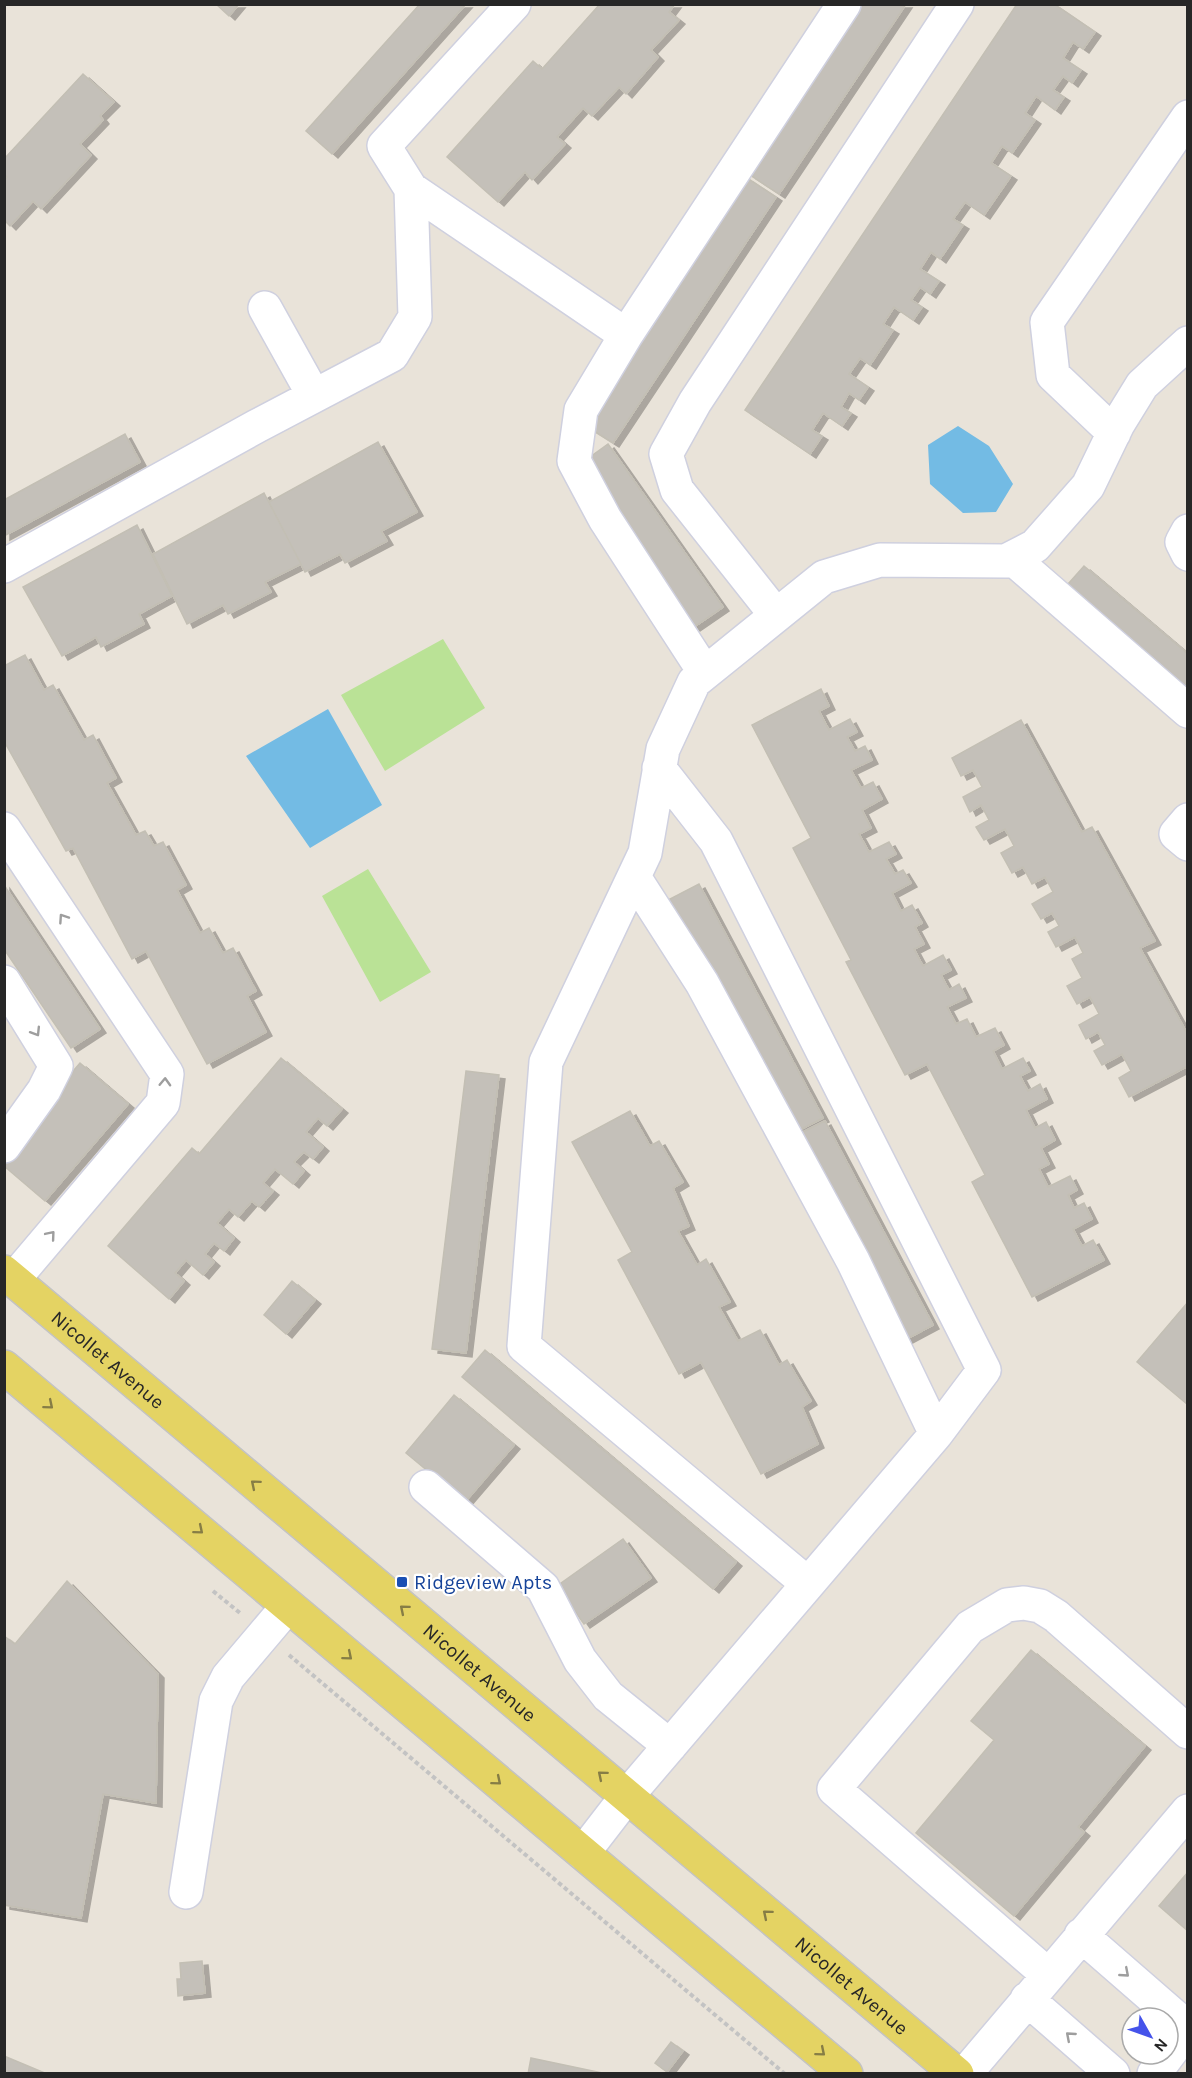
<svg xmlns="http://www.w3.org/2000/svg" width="1192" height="2078" viewBox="0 0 1192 2078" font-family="Karla,sans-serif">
	<defs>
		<filter id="shadow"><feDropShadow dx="6" dy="4" stdDeviation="0" flood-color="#0004"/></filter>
	</defs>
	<rect width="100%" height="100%" fill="#e9e3d9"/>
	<path fill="#bae296" d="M443,639L485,708L385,771L341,695Z
		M368,869L431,972L380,1002L322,896Z"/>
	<path fill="#73bbe4" d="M958,426L989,446L1013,484L996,512L963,513L930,484L928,445Z
		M328,709L382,805L310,848L246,756Z"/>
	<path fill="#c4c0b9" stroke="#c3bfb4" stroke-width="1.5" filter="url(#shadow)" d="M216,4H239L229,16Z
		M420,4H466L332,154L306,131Z
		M600,4H675L669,12L679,20L651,50L658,57L626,94L619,87L592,116L583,108L557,137L565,144L532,180L525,172L498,202L447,157L533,61L542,69Z
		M863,4H906L779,194L750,175Z
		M1017,4H1054L1095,32L1083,49L1073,42L1063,58L1081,70L1072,83L1063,76L1053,90L1064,97L1055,110L1036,96L1025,113L1035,120L1012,153L1002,146L991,163L1011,176L984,215L965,202L953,219L963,225L940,259L931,252L920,269L939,281L930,294L920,287L911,300L922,307L913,320L894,307L883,324L893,330L870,365L860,358L849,374L868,387L859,400L849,393L841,407L851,413L842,426L823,413L812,430L822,436L810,454L745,410Z
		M83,74L114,102L100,116L103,120L80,144L91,155L41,209L33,201L10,226L4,220V180L7,177L4,174V159Z
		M747,178L776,197L613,443L583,424Z
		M125,434L140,462L4,536V500Z
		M378,442L417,512L381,531L387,541L345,563L340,554L305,572L269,502Z
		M608,444L723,607L694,627L579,465Z
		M264,493L301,564L265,582L271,592L228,614L223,605L187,624L153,554Z
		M137,525L172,596L139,614L144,624L101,647L96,637L62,656L23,587Z
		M1084,566L1188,654V700L1061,592Z
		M25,655L44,690L53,685L84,740L93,735L116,778L107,783L136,835L145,831L154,846L163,842L186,885L177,890L200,933L209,928L223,953L233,948L256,991L247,996L266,1032L207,1064L146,951L132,959L73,848L66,851L4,741V666Z
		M821,689L829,706L819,711L829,730L850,719L857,732L847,737L855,751L865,746L872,760L851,770L861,788L873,782L882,799L862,810L871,828L859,834L869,852L889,842L896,854L886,859L895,874L903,870L911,883L892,893L901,911L912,905L922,923L915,927L924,944L914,949L923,966L943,955L951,970L941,975L949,990L959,984L966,998L947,1007L956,1024L967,1019L976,1037L995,1028L1004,1045L993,1051L1002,1069L1023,1058L1030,1071L1020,1076L1028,1091L1040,1084L1047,1099L1026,1110L1035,1128L1046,1122L1055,1140L1041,1148L1049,1164L1039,1169L1048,1187L1070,1176L1077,1190L1068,1195L1074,1208L1084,1203L1092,1219L1073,1229L1082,1246L1093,1240L1104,1260L1032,1297L972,1182L985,1175L927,1064L905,1075L846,962L851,960L793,848L811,838L752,725Z
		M1021,720L1082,832L1092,827L1155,941L1140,948L1188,1035V1066L1129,1097L1119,1078L1131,1071L1122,1054L1102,1065L1094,1051L1105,1045L1098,1032L1086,1039L1079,1025L1099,1014L1090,997L1077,1004L1067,986L1082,978L1072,959L1083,953L1075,937L1056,947L1048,932L1059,926L1052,913L1041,919L1032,904L1053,892L1045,877L1032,884L1023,867L1012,873L1001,853L1014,846L1005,829L984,840L976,827L989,820L981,805L970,812L963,797L982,787L973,770L961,776L952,758Z
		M699,884L823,1118L792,1134L668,900Z
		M4,885L100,1029L71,1048L4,949Z
		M281,1058L342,1109L327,1126L318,1118L306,1132L323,1147L313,1159L304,1152L294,1162L304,1171L293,1184L275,1169L263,1183L273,1191L259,1207L252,1201L238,1217L229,1209L217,1223L234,1238L224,1251L214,1243L205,1254L214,1262L203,1275L186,1260L175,1273L184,1281L169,1299L108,1246L192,1148L199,1154Z
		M80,1063L128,1104L45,1201L4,1166V1151Z
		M466,1071L499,1075L466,1353L432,1349Z
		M630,1111L650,1146L659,1141L683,1182L673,1188L689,1226L678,1231L697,1265L706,1259L730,1302L719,1307L738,1341L760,1330L779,1365L787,1360L811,1401L802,1407L818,1444L761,1474L701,1362L679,1374L618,1260L632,1252L572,1142Z
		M825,1121L933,1325L901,1342L793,1137Z
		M292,1281L315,1300L286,1334L264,1315Z
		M1188,1302V1405L1137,1362Z
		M485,1350L736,1562L713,1589L462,1377Z
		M454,1395L514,1445L465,1502L406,1453Z
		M623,1539L651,1578L584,1624L557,1586Z
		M67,1581L158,1674L156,1803L103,1794L81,1918L4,1905V1636L15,1644Z
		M1031,1650L1145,1746L1078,1827L1084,1832L1014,1916L916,1833L994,1740L971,1721Z
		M1188,1872V1931L1159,1906Z
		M202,1961L205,1993L178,1996L177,1979H181L180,1963Z
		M671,2042L683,2051L667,2072L655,2063Z
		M4,2056L47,2074H4Z
		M531,2058L607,2074H528Z"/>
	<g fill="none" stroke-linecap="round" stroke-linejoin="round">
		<g stroke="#cfd0df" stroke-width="36">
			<path id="minor" d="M411,189L626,335
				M265,308L314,396
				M1114,433L1053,375L1047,322L1188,117
				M1188,531L1182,542L1188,554
				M1012,558L1188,711
				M4,566L257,426L392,355L415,317L411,189L384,146L514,4
				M776,615L677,490L666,454L695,402L957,4
				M705,673L605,519L574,461L581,410L626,335L844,4
				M659,768L716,841L984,1370L936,1434
				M1188,820L1176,834L1188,844
				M4,829L167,1074L163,1103L13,1280
				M634,877L702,983L853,1261L936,1434L808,1584
				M4,982L56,1066L44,1090L4,1146
				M426,1487L543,1588L580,1660L608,1696L670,1746
				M583,1853L627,1796L808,1584L524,1346L546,1062L645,853L663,749L694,682L824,577L880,560L1006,561L1035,546L1088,486L1118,424L1142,385L1188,343
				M186,1892L216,1701L228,1677L288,1606
				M1081,1935L1181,2022L1175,2046L1154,2074
				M1047,1974L834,1789L970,1627L1007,1605L1024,1603L1040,1606L1056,1616L1188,1732
				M1027,1999L1113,2074
				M965,2074L1188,1811"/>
		</g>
		<g stroke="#c3c3c3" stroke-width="36">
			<g id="major">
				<path id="s1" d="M4,1272L957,2074"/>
				<path d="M4,1367L846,2074"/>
			</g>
		</g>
		<path stroke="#c3c3c3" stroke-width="4" stroke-dasharray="4.5 3" stroke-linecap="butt" d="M213,1591L240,1613
			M289,1655L785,2074"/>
		<use href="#minor" stroke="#fff" stroke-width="33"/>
		<use href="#major" stroke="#e4d363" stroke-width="33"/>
	</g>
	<defs><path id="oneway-chevron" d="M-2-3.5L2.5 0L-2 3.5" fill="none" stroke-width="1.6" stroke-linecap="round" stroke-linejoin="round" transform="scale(1.5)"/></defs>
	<g stroke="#9e9e9e">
		<use href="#oneway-chevron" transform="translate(63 918) rotate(-124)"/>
		<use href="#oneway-chevron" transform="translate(36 1032) rotate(58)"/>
		<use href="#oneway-chevron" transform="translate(165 1082) rotate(-88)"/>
		<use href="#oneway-chevron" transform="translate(51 1235) rotate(-50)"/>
		<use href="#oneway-chevron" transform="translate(1125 1973) rotate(41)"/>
		<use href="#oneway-chevron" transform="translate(1070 2036) rotate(-139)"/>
	</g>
	<g stroke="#867d45">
		<use href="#oneway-chevron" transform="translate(49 1405) rotate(40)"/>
		<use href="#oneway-chevron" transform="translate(255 1484) rotate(-140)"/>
		<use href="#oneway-chevron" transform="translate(199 1530) rotate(40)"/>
		<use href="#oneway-chevron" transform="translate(404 1609) rotate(-140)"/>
		<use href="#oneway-chevron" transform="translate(348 1656) rotate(40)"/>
		<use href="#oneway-chevron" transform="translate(602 1775) rotate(-140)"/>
		<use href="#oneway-chevron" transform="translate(497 1781) rotate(40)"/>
		<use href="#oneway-chevron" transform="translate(767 1914) rotate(-140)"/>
		<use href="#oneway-chevron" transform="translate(821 2052) rotate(40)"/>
	</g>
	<rect fill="#1a4fb4" stroke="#fff" stroke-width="2" x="396" y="1576" width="12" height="12" rx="3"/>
	<g text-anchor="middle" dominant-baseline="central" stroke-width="4.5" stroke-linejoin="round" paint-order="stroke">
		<g font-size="20" fill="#272727" stroke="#fff">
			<text stroke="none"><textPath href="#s1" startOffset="136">Nicollet Avenue</textPath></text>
			<text stroke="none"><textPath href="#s1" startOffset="622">Nicollet Avenue</textPath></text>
			<text stroke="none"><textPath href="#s1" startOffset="1108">Nicollet Avenue</textPath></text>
		</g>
		<g font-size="20" fill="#164399" stroke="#fff" text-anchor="start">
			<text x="414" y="1582">Ridgeview Apts</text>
		</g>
	</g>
	<rect width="1192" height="2078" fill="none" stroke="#272727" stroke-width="12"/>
	<g transform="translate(1150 2036) rotate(130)"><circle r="28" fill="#ffffff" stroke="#a9a9a9" stroke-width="1.5"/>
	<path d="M0-4.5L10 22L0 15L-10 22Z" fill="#4553ea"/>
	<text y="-9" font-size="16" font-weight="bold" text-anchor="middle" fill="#272727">N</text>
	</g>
</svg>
